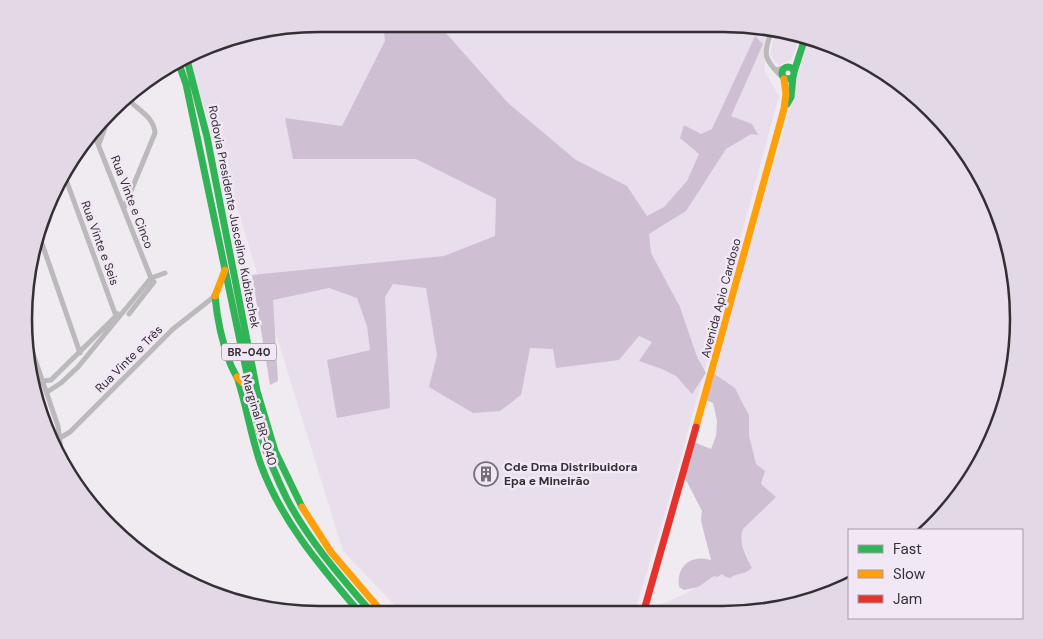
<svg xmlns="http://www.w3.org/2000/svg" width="1043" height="639" viewBox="0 0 1043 639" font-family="'DM Sans',sans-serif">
	<rect width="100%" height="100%" fill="#f0eaf1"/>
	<path fill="#e9deeb" d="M320,24L766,27L765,72L779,96L672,490L634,614L402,613L343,551L231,188L188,59L225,39Z
		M775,30L800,36L791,60L779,65L770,55Z
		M808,39L836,46L903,85L979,171L1017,281L1009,396L958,499L923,530H849V585L800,605L753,613L752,609L747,614L743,615L645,614L646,611L685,594L714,576L722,574H739L752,568L741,542V535L743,529L776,497L761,484L764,478L756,464L749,435V415L742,402L734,388L715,374L762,204L780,144Z"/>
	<path fill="#cec0d2" d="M383,24H438L508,103L576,160L627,186L647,216L664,207L687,181L699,154L680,138L684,125L701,134L712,129L755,36L763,44L731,116L752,124L758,135L751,134L726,149L686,211L649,234L651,253L680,307L697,357L706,373L692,394L676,376L662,369L639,361L652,342L639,336L619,360L556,368L553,349L530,348L521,395L500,411L473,413L429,387L437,355L426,288L393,284L385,297L390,408L337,418L327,360L370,350L367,326L357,298L329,288L273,300L278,381L270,385L252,275L444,256L495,236L496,199L416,159H293L285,118L342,126L385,41Z
		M713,373L735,388L742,402L749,415V435L756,464L765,471L761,484L776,497L743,529C738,543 746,556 752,568C743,576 738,572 730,578L726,577L722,574L717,577L714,576L698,587L684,590L679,587C676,565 692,554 711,560L702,525L701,519L702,511L684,476L694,442L711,449L716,436L717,421L713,403L706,400Z"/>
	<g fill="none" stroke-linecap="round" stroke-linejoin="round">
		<path stroke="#bbb9bb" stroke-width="5" d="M772,29C764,54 762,58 782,77
			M776,70L784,68
			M94,134L151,278L154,282L129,314
			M99,144L109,117
			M64,174L116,316L118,318
			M124,208L155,133C154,116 137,110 127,98
			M38,232L80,353
			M26,333L58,426L62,459
			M35,388L43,381L51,380L118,314
			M47,392L61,383L78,367L151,278L165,273
			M60,438L70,432L173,329L215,296"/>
		<path stroke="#30b455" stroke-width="7" d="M187,60L207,137L257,391L275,451L302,507
			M179,64L186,84L259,431C267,454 276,477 287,499C309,541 341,577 372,613
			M782 73a6 6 0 1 1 12 0a6 6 0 1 1-12 0Z
			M794,72L805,38
			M787,104L791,97L793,77
			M215,296C217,318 222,342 230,363C232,369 236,374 238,380C247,408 251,437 261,465C282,522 321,567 360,613"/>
		<path stroke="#ff9f0a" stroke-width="7" d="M215,296L225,270
			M237,377L250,390
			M696,427L784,109L786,94L784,79
			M302,507L331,552L383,613"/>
		<path stroke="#e5322d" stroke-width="7" d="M643,614L696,427"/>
	</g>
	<defs>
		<g id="building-ring" transform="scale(1.25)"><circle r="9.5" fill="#f2e7f4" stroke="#757076" stroke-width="1.5"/><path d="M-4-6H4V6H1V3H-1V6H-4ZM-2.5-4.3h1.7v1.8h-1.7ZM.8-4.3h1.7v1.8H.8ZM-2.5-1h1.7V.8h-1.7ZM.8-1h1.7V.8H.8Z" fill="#757076"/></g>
	</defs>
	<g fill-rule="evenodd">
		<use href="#building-ring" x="486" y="474"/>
	</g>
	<g text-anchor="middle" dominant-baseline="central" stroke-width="5" stroke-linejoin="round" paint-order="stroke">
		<rect fill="#f2e7f4" stroke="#6c666e" stroke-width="1" x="221.5" y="343.5" width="55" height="17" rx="4"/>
		<g font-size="11" font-weight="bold" fill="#332f34">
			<text x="249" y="352">BR-040</text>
		</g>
		<g font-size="12" fill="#332f34" stroke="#f2e7f4">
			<text transform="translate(132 202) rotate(69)">Rua Vinte e Cinco</text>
			<text transform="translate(234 217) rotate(79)">Rodovia Presidente Juscelino Kubitschek</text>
			<text transform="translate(100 243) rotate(70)">Rua Vinte e Seis</text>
			<text transform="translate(721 298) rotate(-75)">Avenida Apio Cardoso</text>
			<text transform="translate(129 359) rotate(-45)">Rua Vinte e Três</text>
			<text transform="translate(259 420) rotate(73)">Marginal BR-040</text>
		</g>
		<g font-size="12" font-weight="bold" fill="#332f34" stroke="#f2e7f4" text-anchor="start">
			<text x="504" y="467">Cde Dma Distribuidora<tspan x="504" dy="14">Epa e Mineirão</tspan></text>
		</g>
	</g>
	<path d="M0 0H1043V639H0ZM319 32H723A287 287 0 0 1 1010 319V319A287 287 0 0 1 723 606H319A287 287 0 0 1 32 319V319A287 287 0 0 1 319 32Z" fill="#e3d8e5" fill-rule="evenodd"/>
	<path fill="none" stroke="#332f34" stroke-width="2.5" d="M319 32H723A287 287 0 0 1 1010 319V319A287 287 0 0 1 723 606H319A287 287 0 0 1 32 319V319A287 287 0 0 1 319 32Z"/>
	<rect x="848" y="529" width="175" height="90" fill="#f2e7f4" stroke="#a69da7"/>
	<rect x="858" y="545" width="25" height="8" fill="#30b455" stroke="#a69da7"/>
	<text x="893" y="554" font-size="15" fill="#332f34">Fast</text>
	<rect x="858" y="570" width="25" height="8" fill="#ff9f0a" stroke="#a69da7"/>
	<text x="893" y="579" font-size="15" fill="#332f34">Slow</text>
	<rect x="858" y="595" width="25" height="8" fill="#e5322d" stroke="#a69da7"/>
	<text x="893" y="604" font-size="15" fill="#332f34">Jam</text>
</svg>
